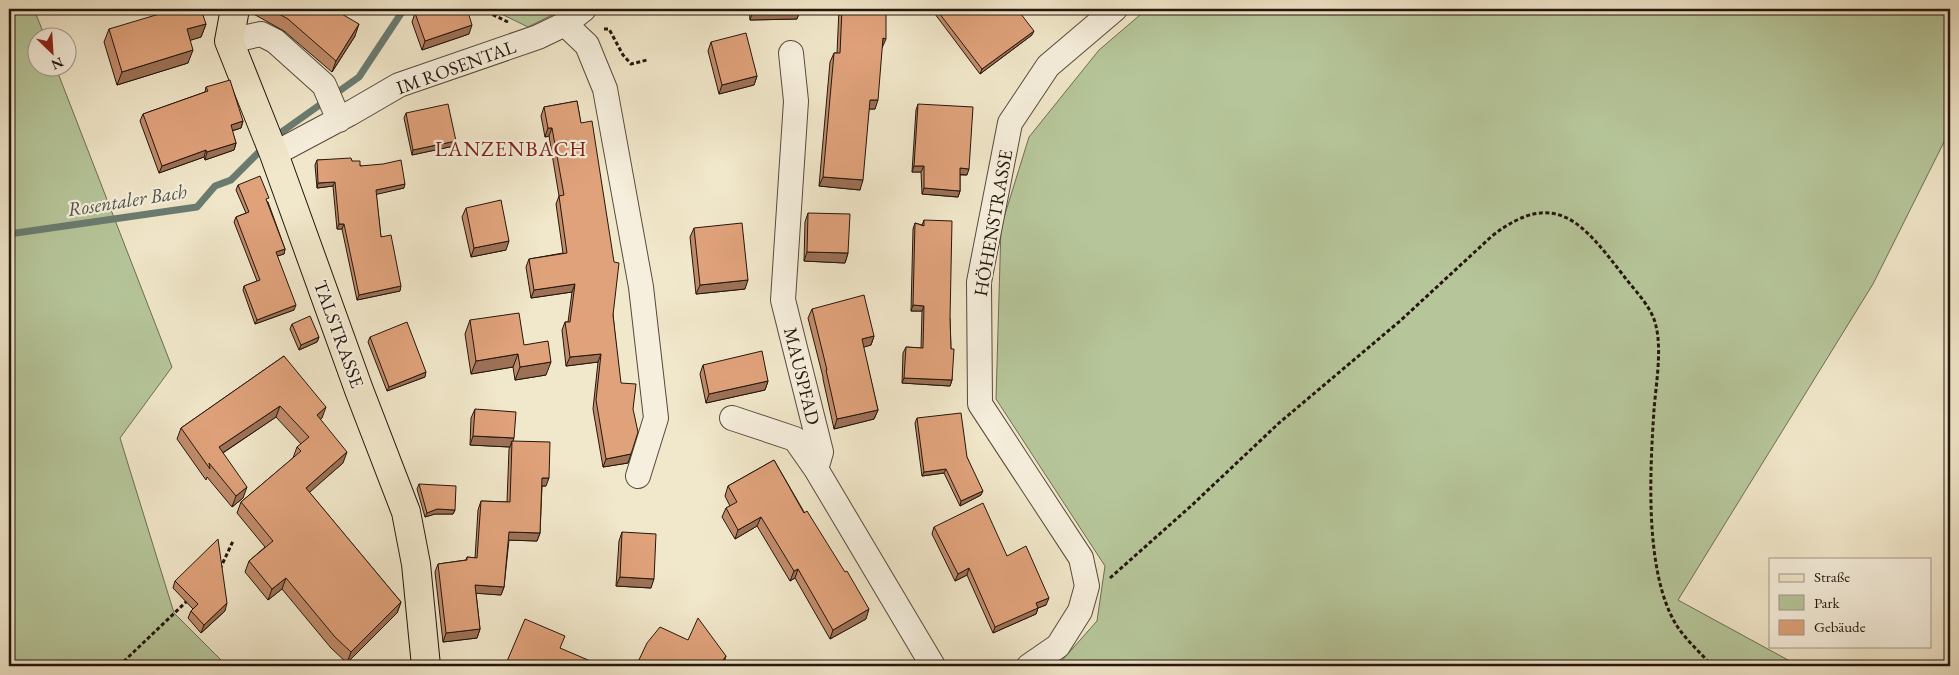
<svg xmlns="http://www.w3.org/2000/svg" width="1959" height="675" viewBox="0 0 1959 675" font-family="'EB Garamond',serif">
	<rect width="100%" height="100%" fill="#f1e7ca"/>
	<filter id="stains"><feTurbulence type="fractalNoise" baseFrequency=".004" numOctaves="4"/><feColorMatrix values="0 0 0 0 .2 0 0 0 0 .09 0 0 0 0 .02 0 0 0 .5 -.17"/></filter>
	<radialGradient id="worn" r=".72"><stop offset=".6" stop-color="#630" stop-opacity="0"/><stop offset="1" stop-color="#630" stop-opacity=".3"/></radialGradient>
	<path fill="#b6c69a" stroke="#6d6e54" d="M9,9H34L45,37L38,38V68H56L172,367L120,438L174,613L227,666H9Z
		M491,9H564L528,27Z
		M1147,9H1950V130L1873,284L1678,600L1799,666H1057L1097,621L1105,566L996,399L1001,227L1029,137L1099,50Z"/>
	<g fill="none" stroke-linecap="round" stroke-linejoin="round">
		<path stroke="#6b7c72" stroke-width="7" d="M283,131L359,77L404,9
			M9,234L197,207L215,186L231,180L258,153"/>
		<g stroke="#574a3c" stroke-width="26">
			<path id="minor" d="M565,24L587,45L605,89L641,287L656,418L638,476
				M229,41L261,34L275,41L324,85L339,120
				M791,53L796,101L783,300L821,452L816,469L933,666
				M274,154L349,114L399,85L538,37L565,24L584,9
				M732,418L795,439L816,469
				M1029,666L1058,646L1080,611L1087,586L1081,558L980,404L979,282L1010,123L1048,66L1115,9"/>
		</g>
		<g stroke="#24160d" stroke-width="30">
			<path id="major" d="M235,9L229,41L274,154L359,390L406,512L416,564L426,666"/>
		</g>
		<path stroke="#24160d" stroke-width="3" stroke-dasharray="4 2.5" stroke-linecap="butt" d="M481,9L508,22
			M604,29H609L623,55L631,64L647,60
			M220,569L233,541
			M1110,578L1191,506L1279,423L1400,321L1492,236C1556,186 1584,225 1623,275C1635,291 1652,307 1656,326C1662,351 1656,384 1654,410C1650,470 1644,574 1677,626C1686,640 1701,653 1712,666
			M119,666L188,600"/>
		<use href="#minor" stroke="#f6efdd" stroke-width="24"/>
		<use href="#major" stroke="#f1e7ca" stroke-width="28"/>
	</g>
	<path fill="#c18b6a" stroke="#24160d" d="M250,9H333L355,36L332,72L284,31L250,12Z
		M749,9H800V10L797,19L750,20Z
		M839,9H886L875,109H869L860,190L819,186L830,62L834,53H837Z
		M936,9L1032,35L980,74L935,14Z
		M454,11L469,34L422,50L412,22L415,13Z
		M206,24L201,37L190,40L188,63L117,85L104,42L109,29Z
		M711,42L757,76L754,85L719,94L708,51Z
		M206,87L243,121L241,128L232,131L236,143L234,150L205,160L204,157L159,173L140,121L143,114L205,92Z
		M577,101L613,315L628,463L603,467L593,409L598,362L566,366L562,330L565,322H568L572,292L531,298L526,267L529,259L563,253L556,204L559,196L549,136L545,137L541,116L544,107Z
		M918,104L967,175H960V191L958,197L922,194L921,172H912L916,110Z
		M406,113L456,141L454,146L412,155L404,118Z
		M317,160L352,161L404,188L376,194L381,237L400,291L357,300L342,229H337L333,186L317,188L315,165Z
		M238,185L268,202L285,249L284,254L277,256L294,310L255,324L243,290L244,286L257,281L234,222L236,217L246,213L236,190Z
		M466,208L506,250L471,257L462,217Z
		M808,213L848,253L845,263L804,261L805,222Z
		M924,220L950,319L952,380L950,386L902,383L903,353L906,347L921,348L922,311H911L913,229L915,223L922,225Z
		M694,228L745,289L696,294L690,237Z
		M812,309L874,336L871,345L863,347L878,410L874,419L834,429L823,379V377L808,318Z
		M470,320L524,345L546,375L515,380L513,367L471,374L465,334Z
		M292,324L319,337L317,342L299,350L290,329Z
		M370,337L425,377L387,391L368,342Z
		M284,356L322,418L320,419L343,463L309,492L401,602L397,613L347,663L331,648L282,589L268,600L245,572L249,561L265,547L237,513L241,502L293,458L297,447L301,444L276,417L223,453L243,498L232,507L207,477L206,480L177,439L181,428Z
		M703,365L768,381L765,390L706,403L700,374Z
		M475,409L513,441L546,486H542L540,533L537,541L509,540L504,587L501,595L476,593L480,629L477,638L443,642L435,572L438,564L466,560L467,557L475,558L478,510L481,501L507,502L509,449L510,447L470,445L471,418Z
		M917,418L967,457L981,495L960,506L944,473L922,476L915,423Z
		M774,460L866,619L830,639L795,578L790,581L757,526L735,539L722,517L726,508L730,506L725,496L728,486Z
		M419,484L455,510L453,514H435L425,517L417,489Z
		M934,527L1007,556L1046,605L1038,608L1036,614L993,633L967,575L955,581L932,534Z
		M622,532L651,588L616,586L619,541Z
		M175,581L225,611L201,633L188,618L191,611L193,609L173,588Z"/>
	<path fill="#9d7156" stroke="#24160d" d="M800,10L797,19L750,20L753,11Z
		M206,24L201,37L182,43L187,29Z
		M359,24L355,36L332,72L336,61Z
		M472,25L469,34L422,50L425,41Z
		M1034,31L1032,35L980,74L982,69Z
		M883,38L886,39L882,48Z
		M193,50L188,63L117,85L122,72Z
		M757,76L754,85L719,94L722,85Z
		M870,100H878L875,109H866Z
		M243,121L241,128L228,132L231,125Z
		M548,128H552L549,136L545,137Z
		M456,141L454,146L412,155L413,150Z
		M236,143L234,150L205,160L207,152Z
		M206,150L204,157L159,173L162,166Z
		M914,166H924L921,172H912Z
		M960,168L969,169L967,175L958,174Z
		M823,177L863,180L860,190L819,186Z
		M335,182L333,186L317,188L318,183Z
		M405,184L404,188L374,195L376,190Z
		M924,188L960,191L958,197L922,194Z
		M339,224H344L342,229H337Z
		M509,241L506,250L471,257L474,248Z
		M285,249L284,254L274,257L276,252Z
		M807,252L848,253L845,263L804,261Z
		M748,280L745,289L696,294L700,285Z
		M575,284L572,292L531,298L534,290Z
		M401,286L400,291L357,300L359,295Z
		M296,305L294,310L255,324L257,320Z
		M913,305L924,306L922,311H911Z
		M874,336L871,345L858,349L862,339Z
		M319,337L317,342L299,350L301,345Z
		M518,354L513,367L471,374L476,361Z
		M601,354L598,362L566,366L570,357Z
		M551,362L546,375L515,380L520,367Z
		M426,372L425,377L387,391L389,387Z
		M904,378L952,380L950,386L902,383Z
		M768,381L765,390L706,403L709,394Z
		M280,406L276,417L215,458L219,447Z
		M326,407L322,418L312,426L317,415Z
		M878,410L874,419L834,429L837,419Z
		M473,436L514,438L512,445V441L510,447L470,445Z
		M347,452L343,463L302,499L306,488Z
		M631,454L628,463L603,467L606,459Z
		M946,469L944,473L922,476L924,472Z
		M542,478H549L546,486H539Z
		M247,487L243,498L232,507L236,496Z
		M983,491L981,495L960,506L961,501Z
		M437,509L455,510L453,514H435L425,517L427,513Z
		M761,517L757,526L735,539L738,530Z
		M509,532L540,533L537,541L506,540Z
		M969,568L967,575L955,581L958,574Z
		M798,569L795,578L790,581L794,571Z
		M620,577L654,579L651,588L616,586Z
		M286,578L282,589L268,600L272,589Z
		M475,585L504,587L501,595L472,593Z
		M1049,598L1046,605L1038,608L1036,614L993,633L995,627L1036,603Z
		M401,602L397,613L347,663L351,652Z
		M227,603L225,611L201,633L204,625Z
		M869,609L866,619L830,639L833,630Z
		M480,629L477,638L443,642L446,633Z
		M726,656L723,666H719Z"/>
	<path fill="#e0a27b" stroke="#24160d" d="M176,9H201L206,24L187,29L193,50L122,72L109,29Z
		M270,9H333L359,24L336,61L288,19Z
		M427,9H453L454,11L461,9H467L472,25L425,41L415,13Z
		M753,9H800V10L753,11Z
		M842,9H886V39L883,38L878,100H870L863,180L823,177L834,53H840Z
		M936,9H1017L1034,31L982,69Z
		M746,33L757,76L722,85L711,42Z
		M230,80L243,121L231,125L236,143L207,152L206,150L162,166L143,114L208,91L206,87Z
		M577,101L581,123L592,121L614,262L619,263L613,315L621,383L636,384L633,409L638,432L631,454L606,459L596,400L601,354L570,357L565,322H570L575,284L534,290L529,259L567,253L559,196L564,195L552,128H548L544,107Z
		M448,104L456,141L413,150L406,113Z
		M918,104L973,107L969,169L960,168V191L924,188V166H914Z
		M351,158L352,161H360V166L383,164L401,160L405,184L376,190L381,237L391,235L401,286L359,295L344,224H339L335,182L318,183L317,160Z
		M260,176L269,198L266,199L285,249L276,252L296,305L257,320L244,286L260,280L236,217L249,212L238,185Z
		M501,200L509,241L474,248L466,208Z
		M808,213L850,214L848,253L807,252Z
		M924,220L952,221L950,319L951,349H954L952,380L904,378L906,347L923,348L924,306L913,305L915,223L924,226Z
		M742,223L748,280L700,285L694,228Z
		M864,295L874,336L862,339L878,410L837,419L826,370H827L812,309Z
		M519,313L524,345L548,341L551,362L520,367L518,354L476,361L470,320Z
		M310,316L319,337L301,345L292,324Z
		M407,322L426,372L389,387L370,337Z
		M762,351L768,381L709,394L703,365Z
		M284,356L326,407L317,415L347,452L306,488L401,602L351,652L335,637L286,578L272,589L249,561L273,541L241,502L301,451L297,447L309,437L280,406L219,447L247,487L236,496L209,463L210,469L181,428Z
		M475,409L516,412L514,438L473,436Z
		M961,413L967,457L983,491L961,501L946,469L924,472L917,418Z
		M512,441L550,442L549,478H542L540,533L509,532L504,587L475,585L480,629L446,633L438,564L467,560V557L477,558L481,501L510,502Z
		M774,460L804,513L807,511L845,572L847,571L869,609L833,630L798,569L794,571L761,517L738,530L726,508L737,502L728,486Z
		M419,484L456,486L455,510L437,509L427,513Z
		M983,503L1007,556L1026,546L1049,598L1036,603L1038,608L995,627L969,568L958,574L934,527Z
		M622,532L656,534L654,579L620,577Z
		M218,539L227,603L204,625L191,611L198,604L175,581Z
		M698,618L726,656L719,666H627L629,661L637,664L647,643L660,627L688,640Z
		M525,619L565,636L560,648L602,666H505Z"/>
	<g text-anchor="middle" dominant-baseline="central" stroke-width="4.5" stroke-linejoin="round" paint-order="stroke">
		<g font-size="19" fill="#24160d" stroke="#f6efdd">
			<text transform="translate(456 67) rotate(-20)">IM ROSENTAL</text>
			<text transform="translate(993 223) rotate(-80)">HÖHENSTRASSE</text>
			<text transform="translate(339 334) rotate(70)">TALSTRASSE</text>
			<text transform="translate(802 376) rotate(76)">MAUSPFAD</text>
		</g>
		<g font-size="20" font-style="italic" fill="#4e5248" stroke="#f6efdd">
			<text transform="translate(127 200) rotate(-9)">Rosentaler Bach</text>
		</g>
		<g font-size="21" letter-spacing="1" fill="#7a1f14" stroke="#f6efdd">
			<text x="511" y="148">LANZENBACH</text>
		</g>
	</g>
	<rect width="1959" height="675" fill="none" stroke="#f1e7ca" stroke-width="30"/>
	<rect x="10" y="10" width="1939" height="655" fill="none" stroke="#24160d" stroke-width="2.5"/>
	<rect x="15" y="15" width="1929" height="645" fill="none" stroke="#24160d"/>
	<rect x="1769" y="558" width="162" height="90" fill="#f6efdd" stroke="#a2988a"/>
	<rect x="1779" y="574" width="25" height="8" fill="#f1e7ca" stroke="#a2988a"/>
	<text x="1814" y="582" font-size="15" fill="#24160d">Straße</text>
	<rect x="1779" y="595" width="25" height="15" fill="#b6c69a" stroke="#a2988a"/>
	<text x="1814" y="608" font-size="15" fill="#24160d">Park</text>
	<rect x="1779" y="620" width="25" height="15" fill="#e0a27b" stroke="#a2988a"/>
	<text x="1814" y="632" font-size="15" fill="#24160d">Gebäude</text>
	<g transform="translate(52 52) rotate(155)"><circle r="24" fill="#f6efdd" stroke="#a2988a"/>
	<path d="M0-4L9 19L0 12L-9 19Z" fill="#8f2418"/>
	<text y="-8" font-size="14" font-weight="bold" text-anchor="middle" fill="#24160d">N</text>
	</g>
	<rect width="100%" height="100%" filter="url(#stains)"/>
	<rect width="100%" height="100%" fill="url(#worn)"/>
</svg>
